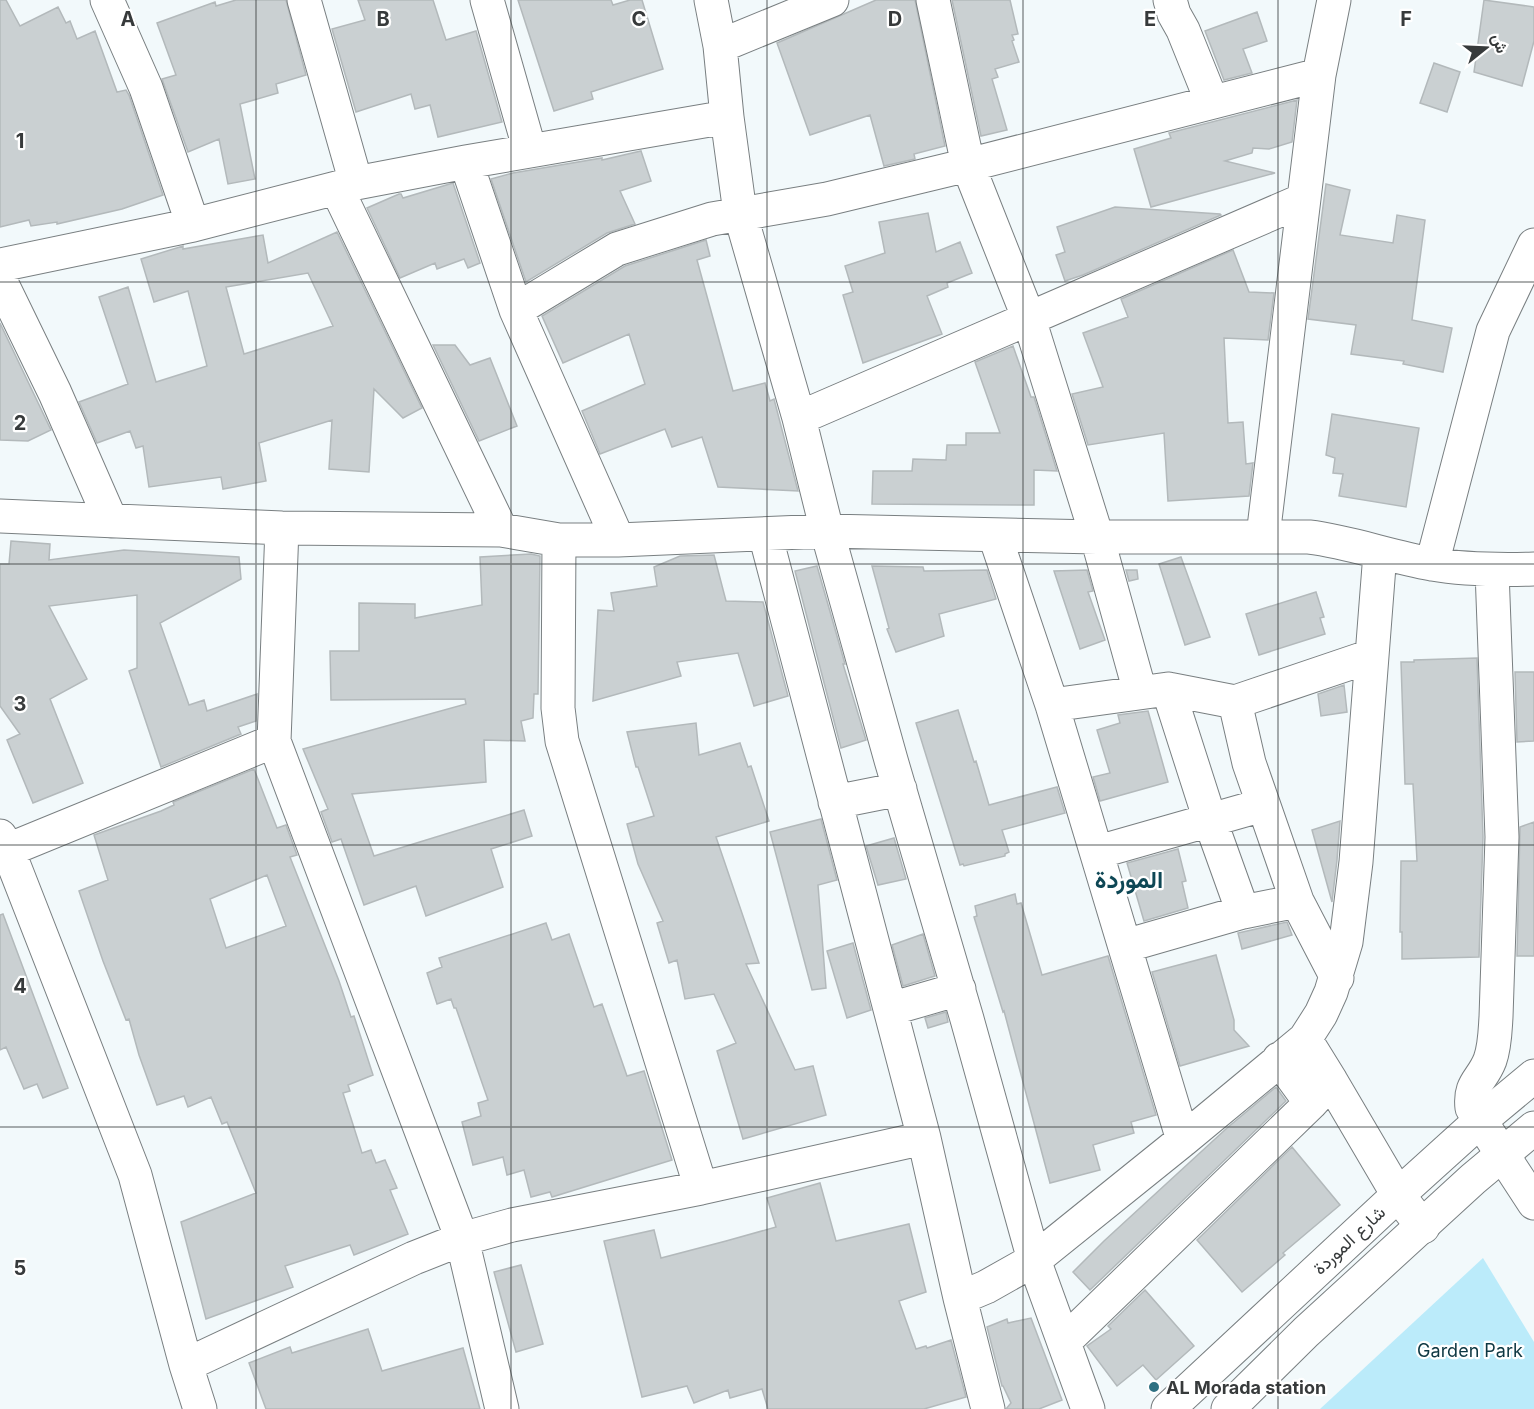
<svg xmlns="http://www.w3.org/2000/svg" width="1534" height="1409" viewBox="0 0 1534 1409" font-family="Inter,Vazirmatn,sans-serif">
	<rect width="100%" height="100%" fill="#f2f9fb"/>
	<path fill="#bbebfa" d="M1483,1258L1534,1342V1409H1320Z"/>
	<path fill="#cad0d2" stroke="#b3b9bb" stroke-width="1.5" fill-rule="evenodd" d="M0,0H6L20,26L58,7L66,23L70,21L77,39L95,31L117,92L126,90L129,95L163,195L122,209L57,224V222L31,226L29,220L0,227Z
		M236,0H286L306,75L276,84L278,93L240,104L255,179L228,184L219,139L188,152L162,79L176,75L157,23L215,2L216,6Z
		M358,0H433L446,40L476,31L502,122L438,137L430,105L415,109L411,94L356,112L332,29L365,20Z
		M518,0H611L613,5L630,0H642L663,69L591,92L593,99L554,111Z
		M876,0H915L945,146L914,154L915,159L884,166L870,115L810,135L777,43Z
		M952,0H1010L1018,34L1012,35L1014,40L1012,41L1019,62L995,69L998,77L992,79L1007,130L981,136Z
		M1484,0L1534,7V41L1522,86L1474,72Z
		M1257,12L1267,41L1243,49L1252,73L1224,80L1205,31Z
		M1434,63L1460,72L1447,112L1420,103Z
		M1297,100L1292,142L1269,149L1253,148L1252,153L1225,161L1275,173L1151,207L1134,149L1171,138L1169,133Z
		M641,151L651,181L620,191L635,224L607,233L526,282L491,179L513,173L602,158V160Z
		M453,183L480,263L468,268L464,259L437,269L435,263L400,278L367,208L399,194H401L403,198Z
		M1326,184L1350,190L1340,235L1393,243L1397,215L1425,220L1412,320L1452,328L1443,372L1403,364L1404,361L1351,354L1356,325L1308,319Z
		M1115,207L1220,214L1221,215L1083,275L1065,281L1056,255L1065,252L1057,227Z
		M928,213L936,252L960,242L972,273L947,283L948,287L927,296L942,334L863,363L843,295L853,292L845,266L885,253L879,222Z
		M337,232L422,408L403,418L374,389L369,472L329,469L332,420L259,443L266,481L223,489L221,477L149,487L143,446L136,448L130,431L97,443L79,402L128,384L99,297L128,287L156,382L207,366L188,291L154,302L141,259L183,246V249L263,235L268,263ZM308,273L333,326L244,354L226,287Z
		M706,240L710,256L697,260L733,391L765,383L770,401L774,399L798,491L718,487L702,437L672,447L665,429L600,454L582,411L645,384L629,334L563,363L542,316L625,266Z
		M1233,250L1249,292L1274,293L1268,340L1224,338L1228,423L1243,422L1246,464L1253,463L1249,496L1168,501L1164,433L1088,445L1072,394L1103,387L1083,333L1128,317L1121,299Z
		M0,323L51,430L28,441L0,440Z
		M433,345H455L470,365L490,358L517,426L479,441Z
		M1013,346L1031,397H1034L1057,471L1034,470V505L872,504L873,471H912L913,459L946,460L947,445H966V433H1000L975,362Z
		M1332,414L1419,428L1406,507L1339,496L1343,474L1333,473L1335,458L1326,455Z
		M11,541L50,544L49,560L124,550L239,557L241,579L160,623L189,705L204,700L207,711L257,694L256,721L238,727L241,734L161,767L129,671L137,668V595L49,606L87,679L50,699L83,783L33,803L7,740L20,734L0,706V564H9Z
		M531,554L540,556L538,694H534L533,718L521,721L525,741L484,740L486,782L352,794L374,856L524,810L532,836L491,849L503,887L426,916L416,886L364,905L341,839L332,842L321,812L328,809L303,749L466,704L465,699L331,700L330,651H359V603L415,604V618L482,605L480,557Z
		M714,555L726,601L763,602L788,696L754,706L738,653L677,662L681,676L593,701L598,610L614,611L611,593L657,586L654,567L680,556Z
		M1181,557L1210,637L1185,645L1159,564Z
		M817,566L845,664H843L866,740L841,748L795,571Z
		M872,566L923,567L924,571L987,570L996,599L939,614L944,636L896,652L887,629L889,628Z
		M1087,570L1093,591L1088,592L1105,640L1080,649L1054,571Z
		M1126,570H1137L1138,579L1129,581Z
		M1316,592L1324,617L1320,618L1325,634L1259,655L1246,614Z
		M1477,658L1483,837L1479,957L1402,959V932H1400L1401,861H1417L1413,784H1405L1401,662H1414V660Z
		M1515,672H1534V741L1517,742Z
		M1344,685L1347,712L1321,716L1318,694Z
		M958,710L974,762L976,761L989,805L1057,787L1065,813L1002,830L1009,852L1005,854V856L964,866L963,864L960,865L916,723Z
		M1148,711L1168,782L1100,801L1093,777L1110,773L1097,730L1120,723L1118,715Z
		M696,723L699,755L740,743L748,767L751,766L769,821L716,837L759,963L746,964L795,1070L813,1066L826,1115L743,1139L717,1051L736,1043L714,994L685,999L677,960L669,963L657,923L663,921L638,864L627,824L654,816L638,767H636L627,732Z
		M254,769L277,828L286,825L297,855L290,857L339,981L351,1017L354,1016L373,1075L348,1085L350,1091L343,1093L362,1153L371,1150L376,1163L385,1160L397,1188L390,1190L408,1234L354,1255L350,1245L285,1266L293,1287L206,1319L181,1222L256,1193L227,1122L222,1124L211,1097L188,1107L184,1096L157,1105L139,1055L129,1019L126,1020L103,961L79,891L108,880L94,835L161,811L174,805L173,802ZM267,875L286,926L226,948L210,899Z
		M821,819L837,880L818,885L826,988L812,990L770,832Z
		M1340,821L1337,860L1332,902L1312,830Z
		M1534,822V956H1517L1520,827Z
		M894,838L906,879L878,885L866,846Z
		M1178,849L1186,881L1182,882L1188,908L1144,921L1127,863Z
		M1015,894L1017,904L1021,903L1042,975L1108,956L1156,1115L1131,1122L1134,1133L1093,1145L1100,1170L1050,1183L1004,1011L1003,1012L974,917L977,916L975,906Z
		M3,914L68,1088L43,1098L37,1084L24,1089L6,1047L0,1050V915Z
		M1287,922L1292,935L1242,949L1238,933Z
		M546,923L552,940L569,934L594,1007L602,1004L627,1076L644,1071L672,1160L552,1197L550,1192L531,1197L524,1170L507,1175L503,1157L473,1165L462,1122L481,1116L478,1103L488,1100L456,1008H454L451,999L437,1004L427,973L442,967L439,958Z
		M923,934L935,976L903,986L892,945Z
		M853,943L871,1010L847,1018L827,951Z
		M1216,955L1234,1020V1030L1249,1046L1180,1066L1152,972Z
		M946,1012L948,1022L928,1028L925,1018Z
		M1276,1087L1286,1101L1090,1290L1073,1272L1104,1241L1227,1128Z
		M1292,1147L1340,1205L1283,1253L1285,1255L1242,1292L1197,1240Z
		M820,1183L836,1241L909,1224L926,1292L899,1301L916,1349L926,1346L927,1348L951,1340L966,1397L924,1409H768L762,1389L730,1398L728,1390L694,1403L687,1386L642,1397L604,1241L654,1230L661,1258L726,1241L776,1227L767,1198Z
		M521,1265L543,1344L516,1352L494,1272Z
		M1145,1290L1194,1346L1156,1380L1143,1365L1117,1386L1087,1346L1111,1329L1108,1326Z
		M1031,1318L1062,1400L1039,1409H1006L1011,1403L1003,1386H1002L987,1327L1007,1319L1008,1323Z
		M368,1329L382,1371L463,1348L480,1409H266L249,1363L290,1347L292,1353Z"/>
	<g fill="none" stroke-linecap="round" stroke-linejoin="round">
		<g stroke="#797f81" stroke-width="35">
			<path id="minor" d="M107,0L146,88L193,225
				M304,0L356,183
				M487,0L530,151
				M711,0L720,46
				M933,0L968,165L1029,319L1097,537L1140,692
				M1170,0L1174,14L1183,30L1212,102
				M727,117L720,46L832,0
				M466,162L516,310L618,540
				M337,189L501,530
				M0,265L193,225L356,183L466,162L727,117L740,213L799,418L827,531L891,760L967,1019L1034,1260L1088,1409
				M0,280L55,393L111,521
				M516,310L617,249L712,219L827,199L968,165L1319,75
				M799,418L1303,200
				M0,516L282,528L501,530L559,540H618L827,531L1097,537H1309C1351,542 1390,557 1432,564C1466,570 1500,570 1534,569
				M282,528L274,741L462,1239L502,1409
				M765,534L924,1138L960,1298L986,1287L1034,1260L1183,1140L1305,1039L1331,1081L1398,1195L1423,1227
				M995,536L1052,705L1183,1140
				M1263,536L1319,75L1334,0
				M559,540L558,708L562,741L701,1188
				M1432,564L1493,331L1534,245
				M1492,571L1502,837L1496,1017C1495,1032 1495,1046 1490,1060C1482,1081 1469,1083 1472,1108L1534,1203
				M1168,689L1210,820L1243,912
				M1235,702L1371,656
				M1052,705L1168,689L1235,702L1249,763L1297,901L1337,978
				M835,802L900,789
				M0,836L8,850L135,1175L186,1365L200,1409
				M8,850L274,741
				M1098,852L1263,805
				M1125,946L1243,912L1297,901
				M890,1009L959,989
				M1305,1039L1321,1014L1331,992L1346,942L1356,862L1380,553
				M1279,1059L1311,1103
				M960,1298L988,1409
				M1064,1342L1311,1103L1331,1081
				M186,1365L414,1258L462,1239L512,1225L701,1188L924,1138"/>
		</g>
		<g stroke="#797f81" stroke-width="35">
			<path id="major" d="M1168,1409L1398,1195L1481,1120L1534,1076
				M1228,1409L1306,1332L1473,1179L1534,1128"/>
		</g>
		<use href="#minor" stroke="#fff" stroke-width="33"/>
		<use href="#major" stroke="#fff" stroke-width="33"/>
	</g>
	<path fill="none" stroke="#373a3b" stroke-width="1.5" stroke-opacity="0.55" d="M256,0V1409M511,0V1409M767,0V1409M1023,0V1409M1278,0V1409M0,282H1534M0,564H1534M0,845H1534M0,1127H1534"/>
	<circle fill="#2e7082" stroke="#fff" stroke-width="2" cx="1154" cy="1387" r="6"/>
	<g text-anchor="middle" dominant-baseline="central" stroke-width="4.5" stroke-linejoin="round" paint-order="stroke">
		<g font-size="18" fill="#373a3b" stroke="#fff">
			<text transform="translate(1349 1240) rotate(-43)">شارع الموردة</text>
		</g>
		<g font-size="18" fill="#0d3742" stroke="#fff">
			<text x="1470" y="1350">Garden Park</text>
		</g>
		<g font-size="18" font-weight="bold" fill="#373a3b" stroke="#fff" text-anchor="start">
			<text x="1166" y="1387">AL Morada station</text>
		</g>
		<g font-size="24" font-weight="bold" fill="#0e4755" stroke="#fff">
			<text x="1129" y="879">الموردة</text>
		</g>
	</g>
	<g font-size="20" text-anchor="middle" font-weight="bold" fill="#373a3b" stroke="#fff" stroke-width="4.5" stroke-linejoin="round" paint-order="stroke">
		<text x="128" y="26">A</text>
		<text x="383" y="26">B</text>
		<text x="639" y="26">C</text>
		<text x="895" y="26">D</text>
		<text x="1150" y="26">E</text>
		<text x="1406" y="26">F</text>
		<text x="20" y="148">1</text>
		<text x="20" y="430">2</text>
		<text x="20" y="711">3</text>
		<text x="20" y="993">4</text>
		<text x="20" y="1275">5</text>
	</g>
	<g transform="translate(1486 48) rotate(72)" stroke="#ffffff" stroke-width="4.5" paint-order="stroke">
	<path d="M0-4.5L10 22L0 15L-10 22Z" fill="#373a3b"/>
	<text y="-9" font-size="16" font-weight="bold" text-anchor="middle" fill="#373a3b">ش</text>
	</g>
</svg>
